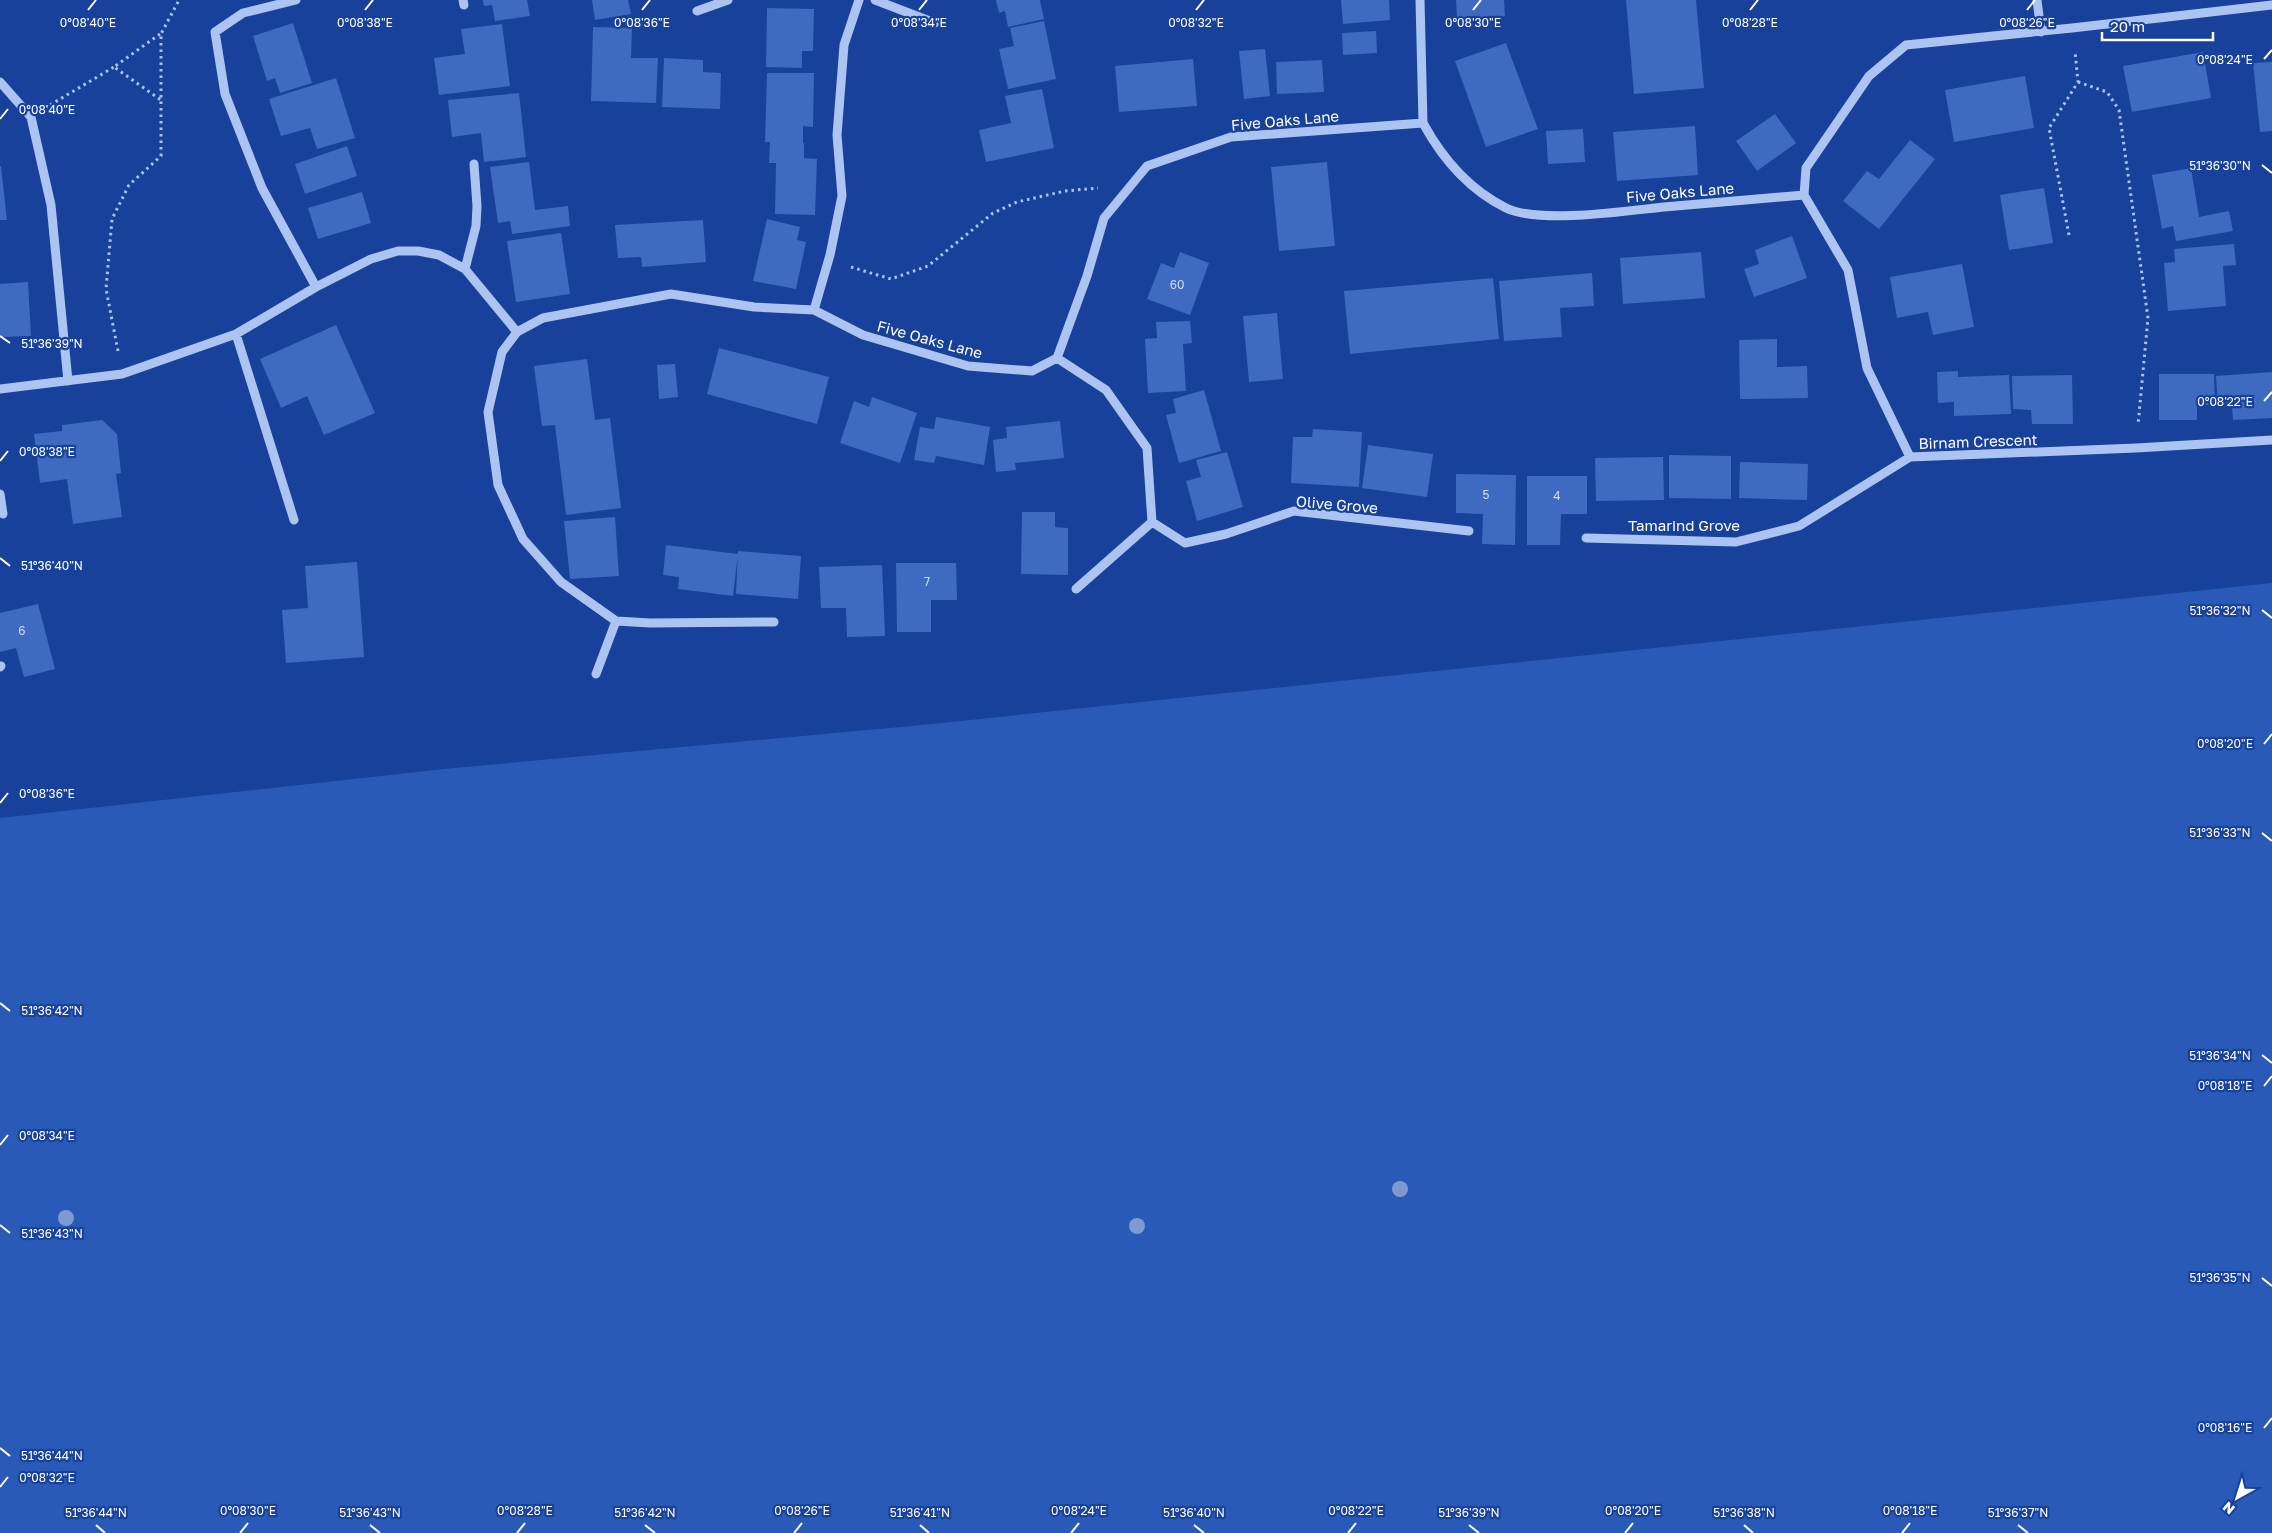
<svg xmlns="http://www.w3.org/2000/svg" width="2272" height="1533" viewBox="0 0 2272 1533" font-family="'Golos Text',sans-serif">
	<rect width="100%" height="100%" fill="#17419b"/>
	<path fill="#2a5ab8" d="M2272,583V1533H0V818L444,769L922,725Z"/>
	<path fill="#3f6ac1" d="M483,0H527L530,16L495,21L492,5L484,6Z
		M592,0H628L631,14L595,20Z
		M996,0H1040L1044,19L1008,27L1005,11L999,13Z
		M1341,0H1389L1390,20L1343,24Z
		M1456,0H1504L1505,16L1457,19Z
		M1626,0H1696L1704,88L1634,94Z
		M767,8L814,9L813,51H802V68L766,67Z
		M1044,21L1056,79L1008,89L999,49L1014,46L1010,28Z
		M293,23L312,83L280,93L275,78L267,81L253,36Z
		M502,24L510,86L439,95L434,58L465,54L461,29Z
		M593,27L632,28L631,58H658L656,103L591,101Z
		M1376,31L1377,53L1343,55L1342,33Z
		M1506,43L1538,129L1486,147L1455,61Z
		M1265,49L1270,96L1244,99L1239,51Z
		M2203,52L2211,98L2132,112L2123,66Z
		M664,58L703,60V72L721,73L720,109L662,107Z
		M1193,59L1197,106L1119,112L1115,66Z
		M1322,60L1324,92L1277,94L1276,62Z
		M2272,62V131L2260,132L2253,63Z
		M767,73H814L813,127L803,126V143H804V158L817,159L815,215L775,214L776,163H769L770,142H765Z
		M2025,76L2034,128L1954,142L1945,90Z
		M336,78L355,138L317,149L310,128L281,136L269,99Z
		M1042,89L1054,148L986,162L979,130L1011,123L1005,96Z
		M519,93L526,157L484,162L481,133L452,137L448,100Z
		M1775,114L1796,143L1757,171L1736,141Z
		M1695,126L1698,175L1617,181L1613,132Z
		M1583,129L1585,162L1548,164L1546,131Z
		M1910,140L1935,159L1879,229L1843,201L1867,171L1879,179Z
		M347,146L357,176L305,194L295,164Z
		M529,162L535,210L568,206L570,226L512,234L510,221L498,223L490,167Z
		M1327,162L1335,246L1279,251L1271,167Z
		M1,166L7,220H0V167Z
		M2191,168L2199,217L2229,211L2233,231L2176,241L2173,226L2162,229L2152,175Z
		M2044,188L2053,243L2009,250L2000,195Z
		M362,192L371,223L318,239L308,208Z
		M767,219L800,227L797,240L806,242L796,289L753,281Z
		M703,220L706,262L642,267L641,257L618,258L615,225Z
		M561,233L570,294L516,302L507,241Z
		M1792,236L1807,278L1754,297L1744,269L1759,264L1755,250Z
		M2234,244L2236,265L2223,266L2226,306L2168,311L2164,263L2175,262L2174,249Z
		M1180,252L1209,263L1190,315L1147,299L1161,263L1174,268Z
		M1701,252L1705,298L1623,304L1620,258Z
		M1962,264L1974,327L1933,335L1928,312L1897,318L1890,277Z
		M1592,273L1594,306L1560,308L1562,337L1504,341L1499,281Z
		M1493,278L1499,339L1350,354L1344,291Z
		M28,282L31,336L0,337V284Z
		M1277,313L1283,379L1249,382L1243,316Z
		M1190,321L1192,343L1183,344L1186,391L1148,393L1145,339L1157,338L1156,322Z
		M336,325L375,413L324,435L307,396L281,408L260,359Z
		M1777,339V367L1807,366L1808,398L1740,399L1739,340Z
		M719,348L829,377L817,424L707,394Z
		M587,359L595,420L610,418L621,508L566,515L555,425L542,426L534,366Z
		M675,364L678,397L659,399L657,365Z
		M1958,371V377L2009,375L2011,414L1954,416V402L1938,403L1937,372Z
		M2272,372V418L2233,420L2232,407H2218L2216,376Z
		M2159,374H2214L2215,405H2197V420H2159Z
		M2072,375L2073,424H2032L2031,410L2013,409L2012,376Z
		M1204,390L1221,451L1179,463L1166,415L1176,413L1173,399Z
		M872,397L917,413L900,463L840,443L854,401L869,407Z
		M936,417L990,427L984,465L936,456L934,463L914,460L920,427L934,429Z
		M102,420L117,434L121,473L116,474L122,517L73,524L67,479L40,483L34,434L62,431V425Z
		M1060,421L1064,458L1015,463L1016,470L996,472L993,440L1007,438L1006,427Z
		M1313,429L1362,432L1359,487L1291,483L1293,437H1312Z
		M1368,445L1433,454L1427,497L1362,488Z
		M1227,452L1243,507L1197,521L1186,481L1201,477L1196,460Z
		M1669,455L1731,456V499L1669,498Z
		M1663,457L1664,500L1596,501L1595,458Z
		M1740,462L1808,464L1807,500L1739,498Z
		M1456,474L1516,475L1515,545L1482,544L1483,514L1456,513Z
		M1527,476H1587V514H1561L1560,545H1527Z
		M1022,512H1055V527L1068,528V575L1021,574Z
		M615,517L619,576L570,579L564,521Z
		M666,545L738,554L733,596L678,589L679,577L663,575Z
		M738,551L801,556L798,599L736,594Z
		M357,562L364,657L286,663L282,610L308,608L305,566Z
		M896,563H956L957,600H931V632H897Z
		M882,565L885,636L847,637L846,608H821L819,567Z
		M38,604L55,669L24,677L16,648L0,652V613Z"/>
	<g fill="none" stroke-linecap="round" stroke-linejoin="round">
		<path stroke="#acc4f2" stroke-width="3" stroke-dasharray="2.5 4" stroke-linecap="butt" d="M160,34L114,67L161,100
			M2078,82L2107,92L2119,110L2148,318L2138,425
			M50,105L114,67
			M2069,235L2049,128L2078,82L2075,51
			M851,267L891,279L928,266L993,213L1017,202L1065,191L1098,188
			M118,351L106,289L112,219L129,185L161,156V34L179,0"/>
		<path stroke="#acc4f2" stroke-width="9" d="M296,0L243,13L215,32L225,94L262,188L316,287
			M463,0L464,5
			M875,0L935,23
			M1420,0L1423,123
			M2037,0L2041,32
			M697,11L728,0
			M0,82L31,117L51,205L68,381
			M1804,195L1806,168L1869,76L1906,45L2072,28L2272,5
			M1804,195L1848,270L1867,368L1910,457
			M465,269L476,226L477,206L474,164
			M814,310L830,255L842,196L837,135L844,45L859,0
			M236,334L294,520
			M1057,358L1106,390L1147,448L1152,522L1185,543L1226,534L1294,511L1469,531
			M0,389L122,374L236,334L316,287L371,259L398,251H418L439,255L465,269L517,332
			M0,494L3,514
			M1586,538L1736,542L1799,526L1910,457L2136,448L2272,440
			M1076,589L1152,522
			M774,622L650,623L616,621L561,582L523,539L498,485L488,412L502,352L517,332L543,318L671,294L754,307L814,310L863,335L968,366L1032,371L1057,358L1087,276L1104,218L1147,166L1231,137L1423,123C1442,158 1470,190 1506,208C1539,224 1626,211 1664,207C1711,203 1757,199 1804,195
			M0,667L1,666
			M596,674L616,621"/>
	</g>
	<g fill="#7f9ad0">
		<circle cx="1400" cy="1189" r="8"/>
		<circle cx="66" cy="1218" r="8"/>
		<circle cx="1137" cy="1226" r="8"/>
	</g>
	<path fill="none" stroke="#fff" stroke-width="2" d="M88,10L96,0M365,10L373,0M642,10L650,0M919,10L927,0M1196,10L1204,0M1473,10L1481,0M1750,10L1758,0M2027,10L2035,0M2264,59L2272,50M0,119L8,109M2262,165L2272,173M0,336L10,343M2264,401L2272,392M0,461L8,451M0,558L10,566M2262,610L2272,618M2264,744L2272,734M0,803L8,793M2262,833L2272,841M0,1003L10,1011M2262,1055L2272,1063M2264,1086L2272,1076M0,1145L8,1135M0,1225L10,1233M2262,1278L2272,1286M2264,1428L2272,1418M0,1448L10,1456M0,1487L8,1477M96,1525L105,1533M370,1525L380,1533M645,1525L655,1533M920,1525L929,1533M1194,1525L1204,1533M1469,1525L1479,1533M1744,1525L1753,1533M2018,1525L2028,1533M240,1533L248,1523M517,1533L525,1523M794,1533L802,1523M1071,1533L1079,1523M1348,1533L1356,1523M1625,1533L1633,1523M1902,1533L1910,1523"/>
	<g text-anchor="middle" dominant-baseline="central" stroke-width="4.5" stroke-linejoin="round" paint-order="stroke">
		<g font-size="12" fill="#cfdaf0">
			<text x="1177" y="284">60</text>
			<text x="1486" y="494">5</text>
			<text x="1557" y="495">4</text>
			<text x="927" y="581">7</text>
			<text x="22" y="630">6</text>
		</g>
		<g font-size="15" fill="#fff" stroke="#17419b">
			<text transform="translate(1285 120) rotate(-5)">Five Oaks Lane</text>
			<text transform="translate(1680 192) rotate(-5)">Five Oaks Lane</text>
			<text transform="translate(930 339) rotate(15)">Five Oaks Lane</text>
			<text transform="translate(1978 441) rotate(-2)">Birnam Crescent</text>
			<text transform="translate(1337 504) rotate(5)">Olive Grove</text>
			<text x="1684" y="525">Tamarind Grove</text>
		</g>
	</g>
	<g font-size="12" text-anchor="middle" fill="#fff" stroke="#17419b" stroke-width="4.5" stroke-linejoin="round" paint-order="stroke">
		<text x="88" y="27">0°08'40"E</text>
		<text x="365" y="27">0°08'38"E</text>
		<text x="642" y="27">0°08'36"E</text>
		<text x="919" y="27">0°08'34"E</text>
		<text x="1196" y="27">0°08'32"E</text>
		<text x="1473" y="27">0°08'30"E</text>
		<text x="1750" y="27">0°08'28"E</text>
		<text x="2027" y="27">0°08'26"E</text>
		<text x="2225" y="64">0°08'24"E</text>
		<text x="47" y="114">0°08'40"E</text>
		<text x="2220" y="170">51°36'30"N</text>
		<text x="52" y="348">51°36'39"N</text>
		<text x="2225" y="406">0°08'22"E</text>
		<text x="47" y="456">0°08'38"E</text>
		<text x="52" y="570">51°36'40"N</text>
		<text x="2220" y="615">51°36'32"N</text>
		<text x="2225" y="748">0°08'20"E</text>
		<text x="47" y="798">0°08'36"E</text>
		<text x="2220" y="837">51°36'33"N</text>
		<text x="52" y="1015">51°36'42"N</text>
		<text x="2220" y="1060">51°36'34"N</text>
		<text x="2225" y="1090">0°08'18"E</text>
		<text x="47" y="1140">0°08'34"E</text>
		<text x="52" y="1238">51°36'43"N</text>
		<text x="2220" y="1282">51°36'35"N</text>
		<text x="2225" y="1432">0°08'16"E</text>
		<text x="52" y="1460">51°36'44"N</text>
		<text x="47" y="1482">0°08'32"E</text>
		<text x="248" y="1515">0°08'30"E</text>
		<text x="525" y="1515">0°08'28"E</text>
		<text x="802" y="1515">0°08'26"E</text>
		<text x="1079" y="1515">0°08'24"E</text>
		<text x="1356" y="1515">0°08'22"E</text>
		<text x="1633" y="1515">0°08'20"E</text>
		<text x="1910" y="1515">0°08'18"E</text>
		<text x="96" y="1517">51°36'44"N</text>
		<text x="370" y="1517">51°36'43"N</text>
		<text x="645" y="1517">51°36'42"N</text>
		<text x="920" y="1517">51°36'41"N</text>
		<text x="1194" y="1517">51°36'40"N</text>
		<text x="1469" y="1517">51°36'39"N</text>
		<text x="1744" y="1517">51°36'38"N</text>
		<text x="2018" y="1517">51°36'37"N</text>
	</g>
	<g transform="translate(2237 1498) rotate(219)" stroke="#17419b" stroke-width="4" paint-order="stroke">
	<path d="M0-4L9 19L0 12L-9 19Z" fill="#ffffff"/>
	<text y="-8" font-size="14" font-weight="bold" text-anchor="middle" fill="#ffffff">N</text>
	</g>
	<path d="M2102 32v8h111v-8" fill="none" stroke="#ffffff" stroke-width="2.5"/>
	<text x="2110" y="32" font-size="15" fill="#ffffff" stroke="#17419b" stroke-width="4" paint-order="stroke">20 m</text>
</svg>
